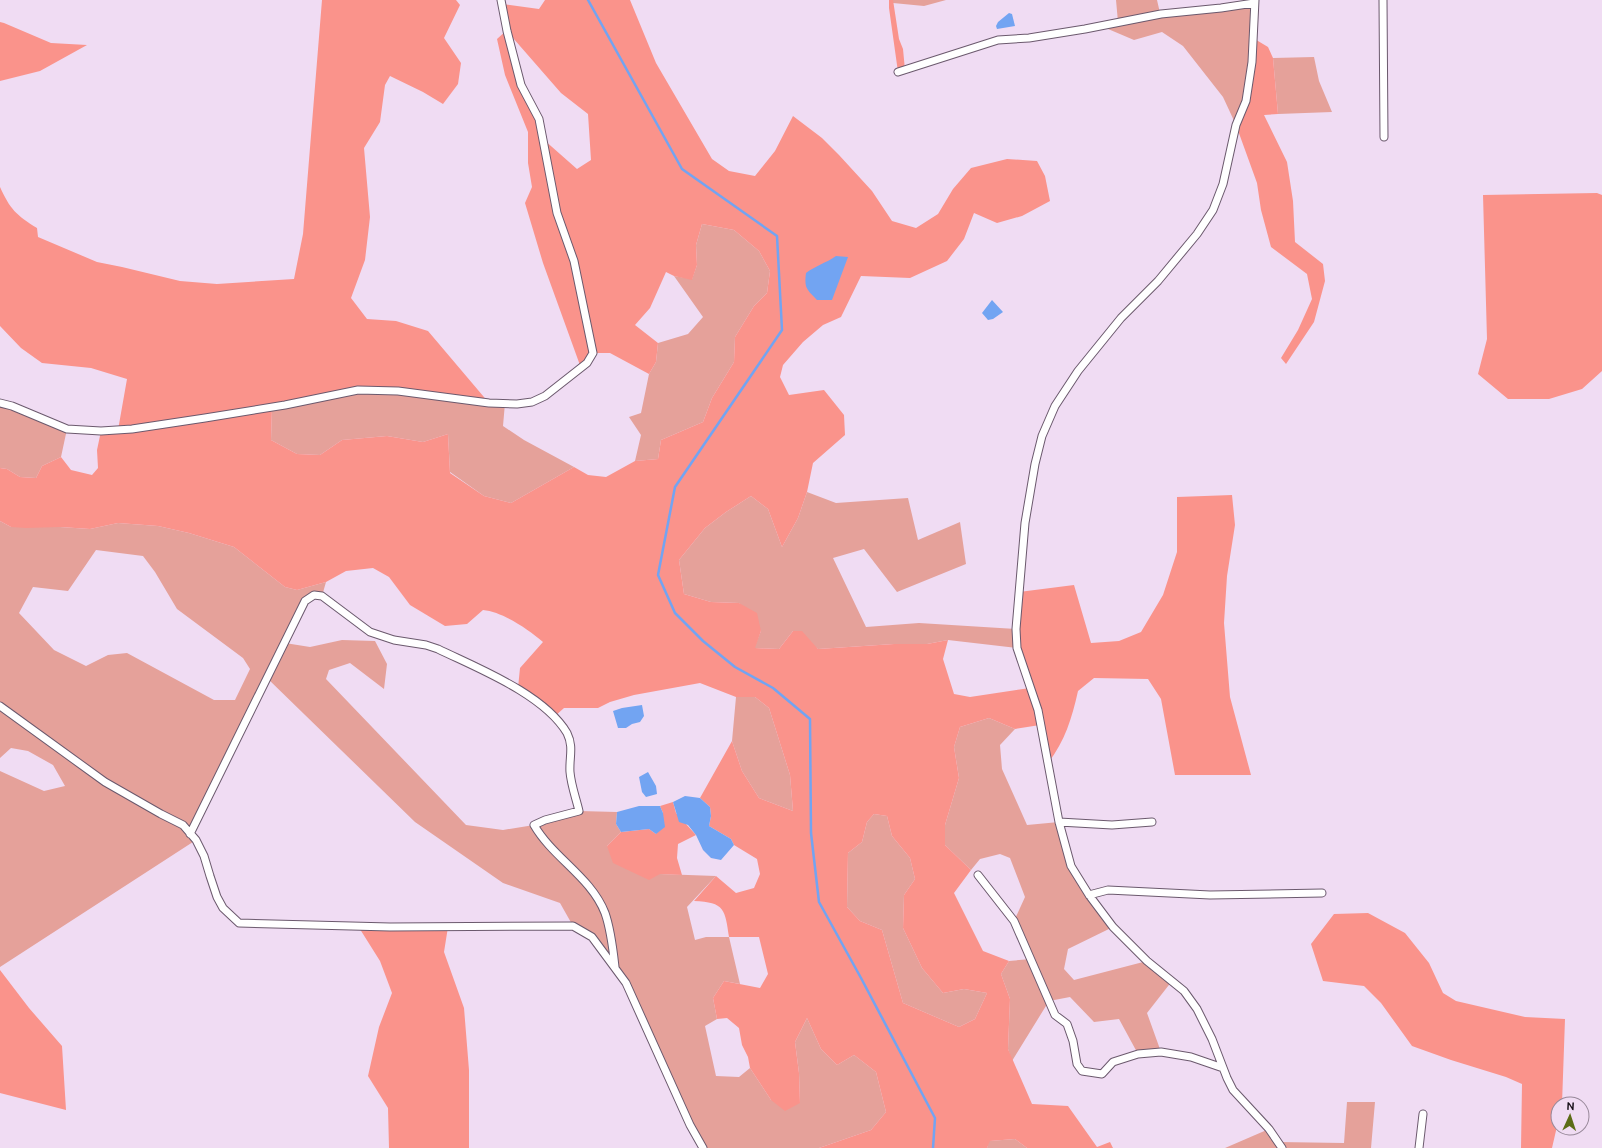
<svg xmlns="http://www.w3.org/2000/svg" width="1602" height="1148" viewBox="0 0 1602 1148" font-family="Ubuntu,sans-serif">
	<rect width="100%" height="100%" fill="#f0dcf3"/>
	<path fill="#e5a19a" fill-rule="evenodd" d="M893,0H946L924,6L893,3Z
		M1116,0H1157L1160,13L1254,3L1246,101L1236,125L1223,97L1183,46L1162,32L1134,40L1101,26L1118,22Z
		M1314,57L1319,81L1332,112L1278,114L1273,58Z
		M702,224L734,230L759,251L770,271L767,293L754,306L735,337L734,362L712,398L703,422L661,440L658,459L635,461L641,435L629,417L641,413L649,374L656,362L658,343L688,334L703,317L674,276L692,279L697,265L696,245Z
		M358,390L505,403L503,426L524,440L574,467L511,503L484,496L450,472L448,434L423,442L387,436L342,440L320,455L297,454L271,440L272,407Z
		M0,403L67,429L61,457L42,466L36,478L20,477L7,469L0,468Z
		M807,492L836,503L908,498L918,540L960,522L966,564L897,592L864,549L833,558L866,627L919,623L1016,629L1017,648L948,640L927,644H894L818,649L793,631L779,649L754,648L761,631L739,603L711,602L684,594L679,560L705,528L726,512L751,496L768,509L782,547L798,518Z
		M0,521L11,527H60L90,529L118,523L158,526L189,533L234,547L285,587L297,590L326,582L322,596L305,601L285,643L310,647L342,640L375,641L387,664L384,689L350,663L329,670L326,679L466,825L503,830L534,825L579,811L617,812L616,824L621,832L607,846L660,874L716,876L687,907L695,940L706,937H729L740,984L724,981L713,998L717,1019L705,1026L716,1076L739,1077L750,1068L771,1100L800,1103L799,1073L795,1042L807,1018L821,1049L837,1065L854,1055L876,1072L886,1112L871,1130L819,1148H703L626,983L592,937L573,926L560,903L503,883L415,822L267,678L190,833L196,840L0,967V771L44,791L65,786L53,765L28,751L11,748L0,758ZM96,550L143,556L155,572L177,609L243,658L250,669L235,700H214L127,653L108,655L86,666L54,650L19,613L33,587L68,591Z
		M736,697H755L769,708L790,775L793,811L759,798L742,771L732,741Z
		M989,718L1015,729L1000,745L1002,769L1027,825L1059,822L1071,866L1113,927L1068,949L1064,969L1074,980L1147,961L1172,981L1147,1013L1161,1052L1138,1054L1119,1019L1094,1022L1070,997L1049,1001L1012,1061L1008,1049L1010,999L1001,974L1009,961L1031,959L1014,921L1025,897L1010,858L1000,854L980,859L971,870L945,845V825L959,778L954,747L960,727Z
		M874,814L887,816L892,836L910,858L915,879L904,895L903,928L922,968L943,993L964,989L987,993L975,1019L959,1027L903,1003L882,930L860,921L847,907L848,853L862,842L867,822Z
		M1347,1102H1375L1371,1148H1225L1269,1129L1278,1142L1344,1143Z
		M1015,1139L1027,1148H987L989,1141Z"/>
	<path fill="#fa938b" fill-rule="evenodd" d="M322,0H456L460,5L444,38L461,63L458,84L443,104L423,92L390,76L385,85L380,122L364,148L370,217L365,260L351,298L367,319L396,321L428,331L489,403L358,390L272,407L271,440L297,454L320,455L342,440L387,436L423,442L448,434L450,473L484,496L511,503L574,467L588,475L606,477L635,461L658,459L661,440L703,422L712,398L734,362L735,337L754,306L767,293L770,271L759,251L734,230L702,224L696,245L697,265L692,280L674,276L666,272L650,308L635,325L658,343L656,362L649,374L610,353H593L581,368L543,263L525,203L532,187L528,163V132L505,75L497,39L507,30L502,4L539,9L545,0H630L656,63L712,159L729,171L755,176L775,151L793,116L822,138L839,155L872,191L892,221L916,228L938,214L953,189L971,168L1007,159L1037,161L1045,176L1050,201L1022,216L997,223L974,213L964,239L947,261L910,278L861,276L841,317L823,325L803,342L783,365L780,377L789,395L824,390L844,415L845,435L813,463L807,492L798,518L782,547L768,509L751,496L726,512L705,528L679,560L684,594L711,602L739,603L757,613L761,631L755,648L779,649L793,631H802L818,649L894,644H927L948,640L943,659L954,694L970,697L1030,688L1017,648L1019,592L1074,585L1091,643L1119,641L1141,632L1163,595L1177,552V497L1232,495L1235,525L1227,576L1224,623L1230,697L1251,775H1175L1161,699L1148,679L1094,678L1078,691C1072,718 1065,741 1048,763L1040,725L1015,729L989,718L960,727L954,747L959,778L945,825V845L971,870L954,893L983,951L1009,961L1001,974L1010,999L1008,1049L1032,1104L1068,1106L1097,1147L1110,1142L1113,1148H1027L1015,1139L990,1141L987,1148H819L871,1130L886,1112L876,1072L854,1055L837,1065L821,1049L807,1018L795,1042L799,1073L800,1103L785,1111L771,1100L750,1068L748,1057L742,1045L739,1028L727,1018L717,1019L713,998L724,981L760,988L768,974L759,937H729C725,910 725,902 694,901L716,876L736,893L754,888L760,874L757,859L734,845L731,839L709,826L711,816L710,807L700,798L732,741L742,771L759,798L793,811L790,775L769,708L755,697H736L700,683L634,695L610,702L598,708H564L554,717L518,688L520,668L543,642C528,629 503,612 483,610L467,624L445,626L410,605L389,577L373,568L346,571L326,582L297,590L285,587L234,547L189,533L158,526L118,523L90,529L60,527L26,528L11,527L0,521V468L7,469L20,477L36,478L42,466L61,457L71,470L92,475L98,468L97,450L101,431L118,430L127,379L91,368L42,363L21,348L0,326V187C10,209 16,215 37,228L38,237L97,262L122,267L180,281L217,284L294,279L303,234ZM507,31L561,93L588,114L591,160L577,169L543,139L539,119L521,85ZM874,814L887,816L892,836L910,858L915,879L904,895L903,928L922,968L943,993L964,989L987,993L975,1019L959,1027L903,1003L882,930L860,921L847,907L848,853L862,842L867,822Z
		M889,0H893L899,39L903,49L905,70L898,72L889,8Z
		M0,22L4,23L51,43L87,45L40,71L0,81Z
		M1253,38L1268,47L1273,58L1278,114L1264,115L1287,162L1293,201L1295,242L1323,264L1325,281L1314,322L1286,364L1281,358L1298,330L1312,299L1307,274L1271,247L1261,210L1257,183L1236,125L1246,101Z
		M1597,193L1602,195V371L1582,389L1549,399H1508L1478,374L1487,339L1483,195Z
		M673,802L676,813L696,835L678,844L677,858L682,875L660,874L649,880L613,863L607,846L621,832L649,829L656,834L663,813L660,806Z
		M1368,913L1405,933L1429,963L1443,993L1456,1001L1525,1017L1565,1019L1562,1104H1558V1122L1552,1148H1521L1522,1084L1506,1077L1451,1060L1412,1046L1381,1003L1364,986L1323,981L1311,944L1334,914Z
		M358,926L448,927L444,952L464,1008L469,1070V1148H389L388,1108L368,1076L379,1027L392,993L380,961Z
		M0,970L29,1008L62,1046L66,1110L0,1093Z"/>
	<path fill="#72a4f2" d="M1009,13L1012,14L1015,26L997,29L996,26L998,22Z
		M836,256L848,257L832,300H817C807,289 804,289 806,273C815,266 826,263 836,256Z
		M992,300L1003,312L993,319L988,320L982,313Z
		M642,705L644,716L640,722L632,724L626,728H618L613,711L622,708Z
		M648,772L656,786L657,794L646,797L642,792L639,777Z
		M685,796L700,798L710,807L711,816L709,826L731,839L734,845L721,860L711,858L703,850L696,835L688,825L679,822L673,802Z
		M639,806H660L663,813L665,827L656,834L649,829L621,832L616,824L617,812Z"/>
	<g fill="none" stroke-linecap="round" stroke-linejoin="round">
		<path stroke="#72a4f2" stroke-width="2.5" d="M588,0L682,169L777,236L782,330L675,487L658,575L675,613L703,641L735,667L773,688L810,719L811,833L819,902L861,978L935,1118L933,1148"/>
		<g stroke="#6b596d" stroke-width="9">
			<path id="street" d="M1255,0L1252,62L1246,101L1236,125L1223,184L1213,210L1197,234L1158,281L1121,318L1078,371L1055,406L1042,436L1035,464L1025,523L1016,629L1017,648L1038,710L1059,822L1071,866L1089,895L1113,927L1147,961L1184,991L1197,1009L1212,1039L1227,1078L1233,1090L1269,1129L1282,1148
				M1383,0L1384,137
				M898,72L998,40L1029,38L1085,29L1161,14L1221,8L1254,3
				M0,403L12,406L67,429L101,431L132,429L205,418L285,405L358,390L398,391L489,403L517,404L532,402L545,396L587,363L593,353L574,261L557,213L539,119L521,85L507,31L501,0
				M0,706L105,782L161,814L183,825L196,840L204,856L210,876L217,897L223,908L239,923L390,927L573,926L592,937L626,983L690,1125L703,1148
				M1059,822L1112,825L1152,822
				M190,834L305,601L314,595L322,596L370,632L394,640L426,645L438,649C477,668 544,694 567,733C574,747 569,758 570,772C571,785 576,798 579,811L545,820L534,825C553,858 591,877 605,913C611,930 613,949 615,967
				M978,875L1014,921L1055,1015L1067,1024L1073,1041L1077,1064L1082,1071L1102,1074L1113,1062L1138,1054L1161,1052L1191,1057L1223,1068
				M1089,895L1108,890L1210,895L1322,893
				M1419,1148L1423,1114"/>
		</g>
		<use href="#street" stroke="#fff" stroke-width="7"/>
	</g>
	<g transform="translate(1570 1116) rotate(3)"><circle r="19" fill="#f0dcf3" stroke="#98899a"/>
	<path d="M0-3L7 15L0 10L-7 15Z" fill="#5c6c16"/>
	<text y="-6" font-size="11" font-weight="bold" text-anchor="middle" fill="#130c14">N</text>
	</g>
</svg>
